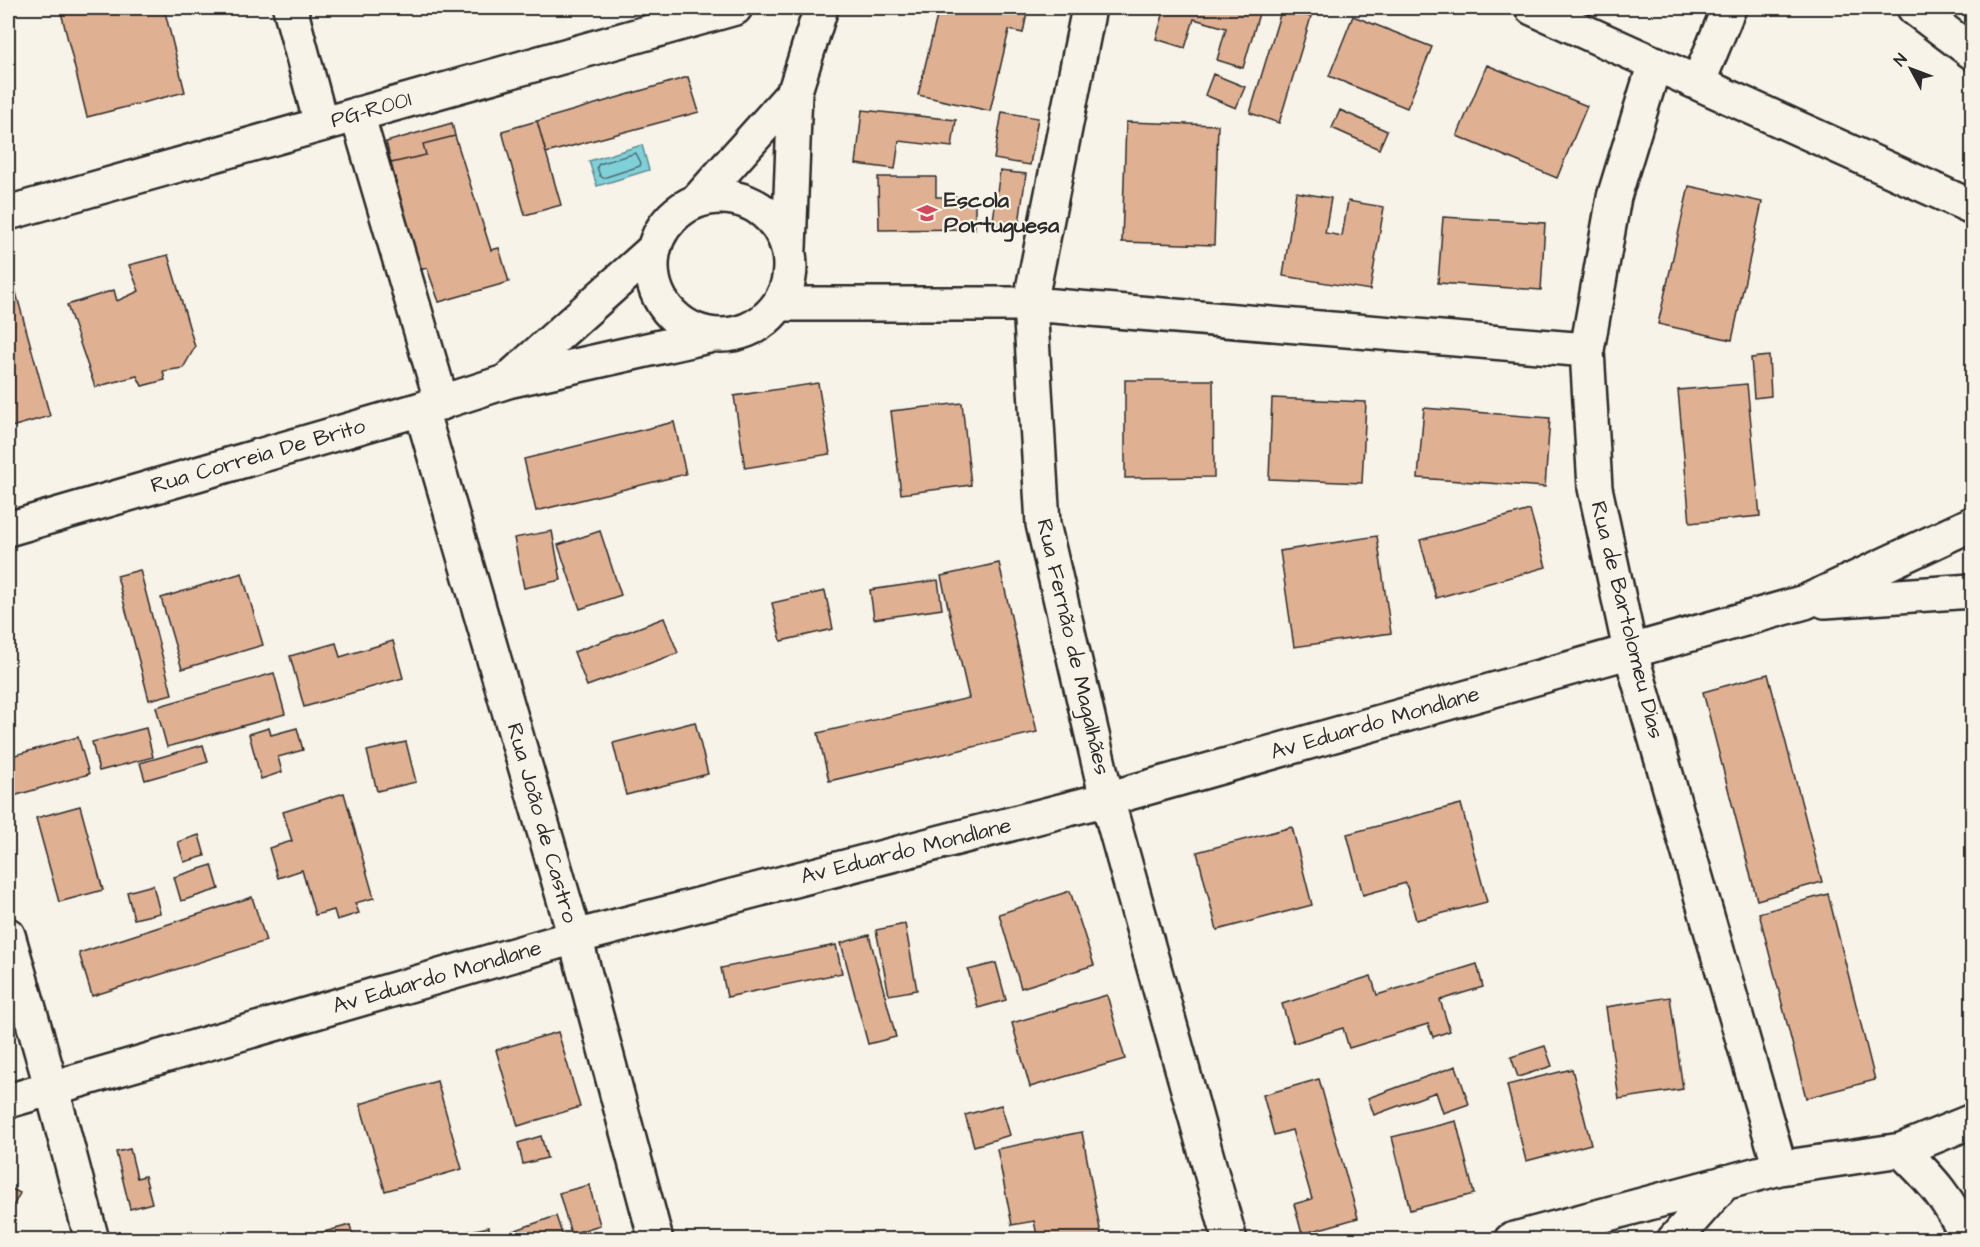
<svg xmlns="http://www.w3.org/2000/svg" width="1980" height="1247" viewBox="0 0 1980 1247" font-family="'Architects Daughter',sans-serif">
	<rect width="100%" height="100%" fill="#f7f3e8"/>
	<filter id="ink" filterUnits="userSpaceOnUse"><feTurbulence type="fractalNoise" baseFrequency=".0167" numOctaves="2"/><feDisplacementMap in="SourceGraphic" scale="12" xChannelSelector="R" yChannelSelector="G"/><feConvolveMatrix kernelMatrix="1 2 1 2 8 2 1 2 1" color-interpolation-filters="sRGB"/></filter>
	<g filter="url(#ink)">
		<path fill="#80d0da" stroke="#5e8e94" stroke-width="1.5" d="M642,145L649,170L597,186L589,161Z"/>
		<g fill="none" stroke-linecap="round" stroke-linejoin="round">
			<path stroke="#4d6d71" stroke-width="1.5" d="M636,153L641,163L640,166L603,178L600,176L597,167L599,164Z"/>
		</g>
		<path fill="#e0b092" stroke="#2b2b2b" stroke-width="1.5" d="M60,8H164L185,92L87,117Z
			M939,8H1028L1023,33L1009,30L990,111L918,95Z
			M1165,8H1250L1260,10L1243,68L1217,60L1226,28L1194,19L1185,48L1156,39Z
			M1282,8L1311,17L1279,123L1250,113Z
			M1353,16L1432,47L1407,108L1329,76Z
			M1487,65L1587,106L1557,178L1457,136Z
			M1213,74L1245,87L1236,108L1205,95Z
			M688,77L699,112L546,153L537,121Z
			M862,110L956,120L952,147L899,141L895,169L856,164Z
			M1340,110L1387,131L1379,149L1332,128Z
			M1002,112L1038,118L1030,165L994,159Z
			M537,121L561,205L525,215L502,131Z
			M1126,122L1218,125L1214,245L1122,242Z
			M452,123L455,136L423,144L426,155L391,163L386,142Z
			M455,136L491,250L499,248L509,282L439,302L427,268L419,270L391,163L426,155L423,144Z
			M1000,171L1026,174L1018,231L992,227Z
			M878,177H936V197H975V229L879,230Z
			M1689,186L1762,202L1732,340L1658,324Z
			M1296,192L1331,198L1325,233L1342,236L1348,201L1384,207L1370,290L1283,276Z
			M1443,217L1545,223L1541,290L1438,283Z
			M168,255L195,347L183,368L163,371L165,380L142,386L137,376L95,387L67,305L114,290L117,301L139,291L129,265Z
			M12,278L50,416L11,427L8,414V279Z
			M1769,356L1771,396L1754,398L1751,358Z
			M1125,380H1213L1214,477L1125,478Z
			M818,383L830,454L745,468L734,396Z
			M1747,384L1760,516L1690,523L1678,390Z
			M1272,398L1366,402L1362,483L1269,479Z
			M962,403L971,485L901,494L891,411Z
			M1424,408L1550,418L1545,487L1418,478Z
			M674,422L686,474L536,511L524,459Z
			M1530,510L1546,567L1436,598L1420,540Z
			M552,531L561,580L524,588L514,538Z
			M600,531L621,595L580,609L558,545Z
			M1377,536L1391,633L1294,647L1280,551Z
			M999,563L1037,732L829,781L818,733L969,698L941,576Z
			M140,570L172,694L149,700L117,576Z
			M242,573L263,645L182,669L161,598Z
			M938,580L942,609L874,619L870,590Z
			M825,591L833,629L781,641L772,603Z
			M664,618L678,653L587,686L574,652Z
			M393,641L403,678L304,707L290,656L336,643L340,657Z
			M274,673L285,714L167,747L156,707Z
			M1768,674L1822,882L1757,900L1703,692Z
			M695,722L708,774L626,795L613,743Z
			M146,728L153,757L99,771L92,742Z
			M269,728L271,735L297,728L303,750L278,757L282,772L261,779L249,734Z
			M78,737L89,774L10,797L8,787V757Z
			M406,742L416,782L377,791L367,751Z
			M203,745L208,762L145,780L140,763Z
			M344,793L374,898L355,903L359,913L337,920L334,910L315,915L302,870L278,878L269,848L292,841L283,812Z
			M1461,804L1487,902L1416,920L1406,883L1363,895L1347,834Z
			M80,806L103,890L59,902L36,818Z
			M1292,827L1312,905L1217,930L1197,852Z
			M199,835L205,856L184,862L178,842Z
			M212,865L219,889L181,901L174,877Z
			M153,885L160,913L134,919L127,892Z
			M1070,891L1094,965L1021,988L999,914Z
			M1828,894L1875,1080L1806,1098L1759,913Z
			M252,897L266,941L92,996L79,953Z
			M905,924L917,990L889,995L876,930Z
			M869,935L896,1037L868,1044L841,943Z
			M836,945L842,973L727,997L721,968Z
			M996,963L1006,1000L978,1008L968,970Z
			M1477,964L1483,987L1440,1000L1450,1031L1433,1037L1428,1024L1349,1048L1343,1028L1294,1043L1282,1004L1371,976L1377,995Z
			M1107,995L1125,1059L1030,1087L1012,1023Z
			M1670,997L1683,1089L1619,1099L1606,1007Z
			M558,1032L580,1107L518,1126L496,1050Z
			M1545,1046L1552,1066L1518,1077L1511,1057Z
			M1456,1066L1469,1104L1443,1113L1436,1092L1374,1115L1368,1098Z
			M1572,1069L1591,1144L1526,1161L1507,1085Z
			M1319,1079L1358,1218L1302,1234L1294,1204L1312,1199L1292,1130L1274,1135L1263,1095Z
			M437,1081L462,1169L385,1191L360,1104Z
			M1001,1105L1010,1135L974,1146L965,1115Z
			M1456,1121L1474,1194L1410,1210L1392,1137Z
			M1082,1132L1102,1240H1038L1034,1221L1012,1225L997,1149Z
			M541,1136L547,1158L523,1164L518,1143Z
			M130,1149L137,1178L145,1176L152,1203L130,1209L116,1152Z
			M589,1185L600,1225L571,1234L559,1193Z
			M8,1187L20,1193L9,1214L8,1213Z
			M556,1216L564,1240H516L513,1231Z
			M350,1225L354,1240H294Z
			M489,1227L491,1240H430Z"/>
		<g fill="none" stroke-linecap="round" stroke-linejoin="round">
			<g stroke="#2b2b2b" stroke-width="38">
				<path id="minor" d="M290,8L321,124
					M1089,8L1030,304L1043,524L1107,799L1230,1240
					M1532,8L1972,207
					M1914,8L1972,52
					M1655,63L1614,197L1587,350L1595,488L1630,650L1780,1168
					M1698,83L1729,8
					M357,114L442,403
					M652 266a69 69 0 1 1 138 0a69 69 0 1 1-138 0Z
					M697,201L795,91
					M8,213L735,8
					M789,248L795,91L821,8
					M780,304H1030L1587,350
					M509,379L653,250
					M421,409L575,937L656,1240
					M8,529L421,409L508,381L709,336
					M1825,601L1972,591
					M8,935L52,1089L92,1240
					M8,1101L575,937L1107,799L1805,602L1972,524
					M1901,1150C1932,1180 1950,1200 1968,1240
					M1511,1240L1780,1168L1901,1150L1972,1121
					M1674,1240L1725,1182"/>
			</g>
			<use href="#minor" stroke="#f7f3e8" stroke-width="33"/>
		</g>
	</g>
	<defs>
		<g id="school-bare" transform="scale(1.62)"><path d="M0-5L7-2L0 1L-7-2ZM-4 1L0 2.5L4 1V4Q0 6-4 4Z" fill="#d1495b" stroke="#f7f3e8" stroke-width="2.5" paint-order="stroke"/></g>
	</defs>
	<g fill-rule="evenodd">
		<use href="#school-bare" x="927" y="213"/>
	</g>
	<g text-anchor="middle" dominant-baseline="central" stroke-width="4.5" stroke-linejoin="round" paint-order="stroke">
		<g font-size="22" fill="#2b2b2b" stroke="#f7f3e8">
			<text transform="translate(371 110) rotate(-16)">PG-R001</text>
			<text transform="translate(258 456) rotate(-16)">Rua Correia De Brito</text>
			<text transform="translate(1627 620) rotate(76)">Rua de Bartolomeu Dias</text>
			<text transform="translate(1073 647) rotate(77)">Rua Fernão de Magalhães</text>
			<text transform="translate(1375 723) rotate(-16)">Av Eduardo Mondlane</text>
			<text transform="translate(542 823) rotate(74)">Rua João de Castro</text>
			<text transform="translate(906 851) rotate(-14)">Av Eduardo Mondlane</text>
			<text transform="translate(437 977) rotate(-16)">Av Eduardo Mondlane</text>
		</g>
		<g font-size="22" font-weight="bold" fill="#2b2b2b" stroke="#f7f3e8" text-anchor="start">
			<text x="944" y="200">Escola<tspan x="944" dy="25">Portuguesa</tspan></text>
		</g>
	</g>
	<rect width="1980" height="1247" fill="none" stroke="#f7f3e8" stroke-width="30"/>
	<rect x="15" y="15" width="1950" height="1217" fill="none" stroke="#2b2b2b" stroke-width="2" filter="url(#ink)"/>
	<g transform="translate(1911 69) rotate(311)" stroke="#f7f3e8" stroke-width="4.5" paint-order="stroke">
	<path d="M0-4.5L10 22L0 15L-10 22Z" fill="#2b2b2b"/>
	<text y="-9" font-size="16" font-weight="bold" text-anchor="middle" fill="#2b2b2b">N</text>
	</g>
</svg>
